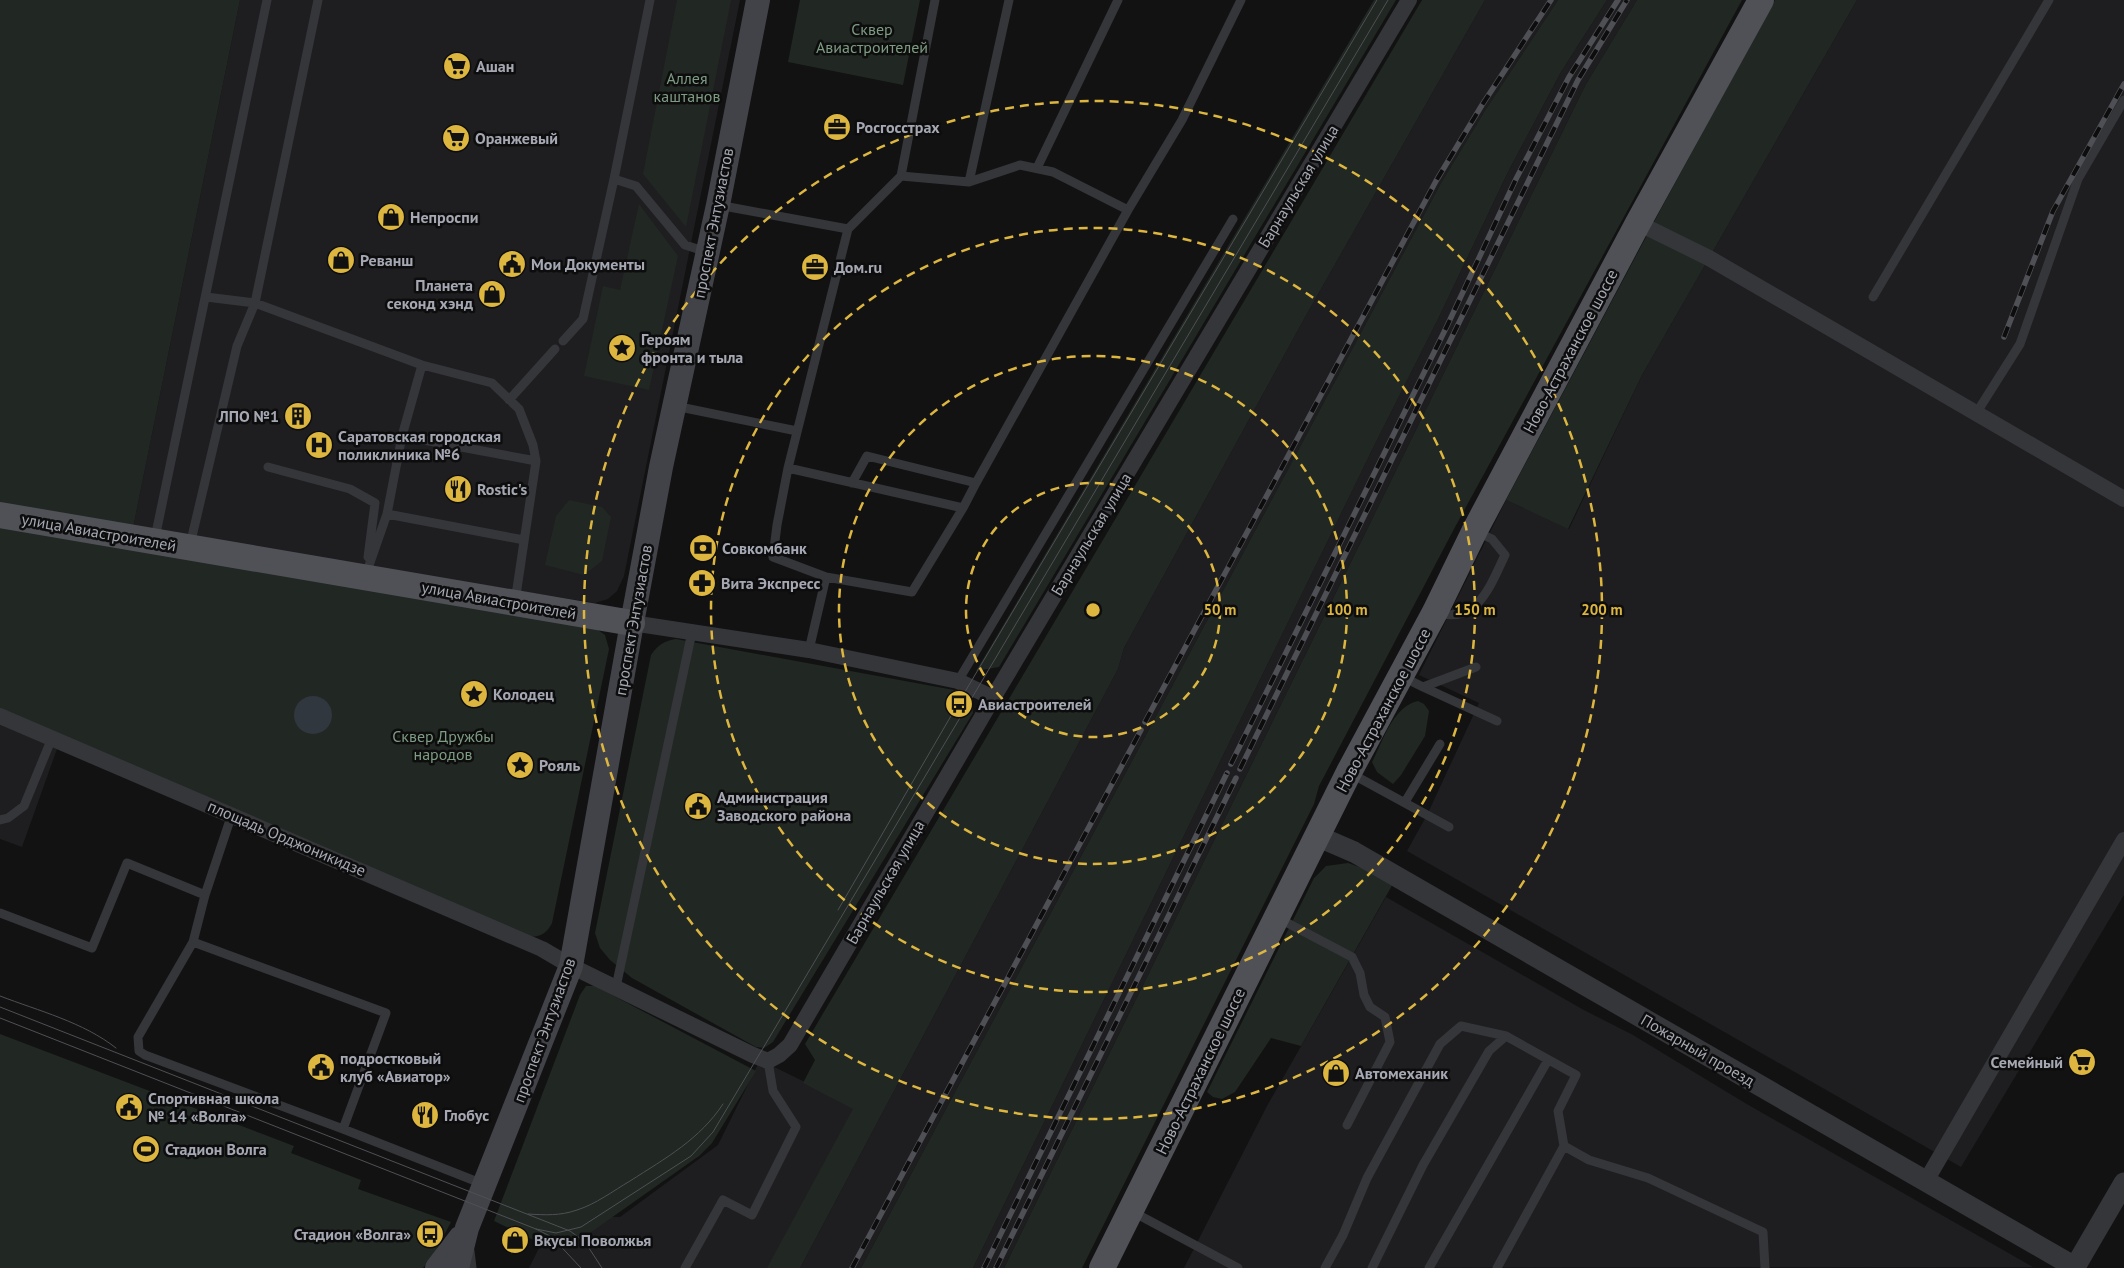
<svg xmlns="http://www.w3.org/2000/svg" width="2124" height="1268" viewBox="0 0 2124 1268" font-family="'PT Sans',sans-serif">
	<rect width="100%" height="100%" fill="#121213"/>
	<path fill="#1e1e20" d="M240,0H740L624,576L617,591L608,599L595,603L133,528Z
		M1485,0H1558L1486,109L1441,183L861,1268H800L1118,669L1124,648L1304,319Z
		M1607,0H1637L1586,84L1004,1268H973L1374,446L1439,317L1508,172L1561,72Z
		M1857,0H2124V895L1961,1167L1407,851L1427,815L1479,703L1419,675L1506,500L1569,529L1642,375Z
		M0,724L57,749L22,847L0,839Z
		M1386,897L1582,1009L1633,1035L1745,1103L2033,1267L1184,1268L1267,1106Z
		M760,1060L856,1107L777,1268H529L555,1216L620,1217L718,1145Z"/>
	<path fill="#212722" d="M0,0H240L133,528L0,503Z
		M677,0H731L686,227L643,174Z
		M800,0H920L903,85L788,62Z
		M1374,0H1396L999,667L976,671Z
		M1422,0H1485L1304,319L1124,648L1118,669L800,1268H767L853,1109L803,1083L815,1060L805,1044Z
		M1558,0H1607L1561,72L1508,172L1439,317L1374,446L973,1268H861L1441,183L1486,109Z
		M1637,0H1742L1454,529L1319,786L1314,804L1082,1268H1004L1586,84Z
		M1775,0H1857L1642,375L1568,529L1506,500L1662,207Z
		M639,204L678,256L649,390L584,376L603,286L620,290Z
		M569,500L602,507L611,517L602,561L584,575L545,565L556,516Z
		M0,524L594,627L605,635L609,649L552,923C546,935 539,937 526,937L0,709Z
		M676,639L954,690L965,695L972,702L973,713L773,1042L764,1048L756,1047L632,978L610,960L600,948L595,933L651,655C658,645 664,641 676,639Z
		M1418,701L1424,704L1429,711L1425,736L1401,775L1393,784L1377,772L1372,762C1383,741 1393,706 1418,701Z
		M1348,863L1371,871L1394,882L1301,1046L1271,1038L1235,1092L1222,1099L1213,1097L1207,1092L1314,878L1326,866Z
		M586,986H595L756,1071L712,1143L699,1156L587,1235L569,1244L548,1247L494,1221L580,995Z
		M0,1034L294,1146L291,1153L361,1180L358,1189L451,1222L433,1256L423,1268H0Z"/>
	<path fill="#31373e" d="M294 715a19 19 0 1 1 38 0a19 19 0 1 1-38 0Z"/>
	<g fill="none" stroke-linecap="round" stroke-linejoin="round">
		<path stroke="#35363a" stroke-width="9" d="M1037,168L1118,0
			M901,176L969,182L1009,0
			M614,179L636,186L685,245L707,252
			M969,182L1020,165L1053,172L1128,210L1182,120L1241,0
			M718,205L848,229
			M206,297L255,303L422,365L492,383L519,409L533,445L536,461L515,602
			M1873,297L2049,0
			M563,341L583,319L614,179L650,0
			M509,400L555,349
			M675,406L797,431
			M1977,412L2020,344L2078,179L2124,100
			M402,436L536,461
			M268,467L350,489L375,503L368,557
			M788,468L963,508L976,483L867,456L852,483
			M976,483L1128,210
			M387,514L524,540
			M155,538L267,0
			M190,545L237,346L255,303L318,0
			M366,574L387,514L402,436L422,365
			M826,577L773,557L777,525L788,468L848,229L901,176L935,0
			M1438,613C1478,624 1491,584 1505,555L1492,539L1477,532
			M809,650L826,577L912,592L963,508
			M1403,677L1423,687L1476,667
			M958,681L1233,219
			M1423,687L1497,721
			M1350,773L1449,827
			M1405,802L1440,744
			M0,820L8,818L24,806L52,738
			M205,895L193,942L138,1037L139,1051L145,1055L343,1129L483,1184
			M0,913L92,948L127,863L205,895L232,814
			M1278,918L1352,957L1360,973L1364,995L1370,1007L1385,1017L1390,1042L1347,1125
			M193,942L386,1013L343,1129
			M616,987L692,632
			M1133,1212L1238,1268
			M470,1251L472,1268
			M685,1268L723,1200L752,1215L796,1127L773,1091L768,1061
			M1325,1268L1343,1235L1367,1178L1440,1044L1461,1026L1506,1036L1576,1075L1558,1111L1564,1146L1589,1160L1648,1178L1763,1232L1765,1268
			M1372,1268L1423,1165L1489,1051L1506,1036
			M1429,1268L1548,1060
			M1497,1268L1564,1146"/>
		<path stroke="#35363a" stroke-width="16" d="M1638,223L1709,258L2124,499
			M632,623L809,650L958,681L993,698
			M0,716L542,949L571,966L753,1055L768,1061L779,1055L790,1045L993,698L1409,0
			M1926,1181L2124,840"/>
		<path stroke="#35363a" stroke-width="21" d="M1317,836L1354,852L2075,1267L2124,1183"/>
		<path stroke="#424348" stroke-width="24" d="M437,1268L460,1238
			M457,1268L467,1228L571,966L632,623L661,467L718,205L758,0"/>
		<path stroke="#505156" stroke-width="26" d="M0,515L632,623
			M1102,1268L1349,772L1435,612L1475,530L1638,223L1761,0"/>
		<path stroke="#4f5055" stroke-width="1" d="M838,910L969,685L1377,0
			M0,996C39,1011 83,1022 116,1048
			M0,1007L570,1231L585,1242L602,1268
			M0,1018L536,1229L552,1237L581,1268
			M528,1214C545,1215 560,1216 577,1210C596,1204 613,1191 630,1181C666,1158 700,1139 723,1104
			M536,1229L556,1233L581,1227L691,1156L713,1132L1388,0"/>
		<g stroke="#4f5055" stroke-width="5.5">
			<path id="rail" d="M2004,337L2053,211L2124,84
				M1145,722L1436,181L1482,105L1551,0
				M1231,764L1447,326L1516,179L1569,77L1618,0
				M1240,769L1578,80L1627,0
				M852,1268L1141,730
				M984,1268L1227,773
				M996,1268L1236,778"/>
		</g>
		<use href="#rail" stroke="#0d0d0e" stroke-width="4" stroke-dasharray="11" stroke-linecap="butt"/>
	</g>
	<g fill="none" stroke="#ddb640" stroke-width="2.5" stroke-dasharray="9 6">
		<circle cx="1093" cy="610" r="127"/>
		<circle cx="1093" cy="610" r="254"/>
		<circle cx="1093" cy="610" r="382"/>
		<circle cx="1093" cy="610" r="509"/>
	</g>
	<defs>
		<g id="supermarket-disc" transform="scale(1.4375)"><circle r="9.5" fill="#ddb640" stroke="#0d0d0e"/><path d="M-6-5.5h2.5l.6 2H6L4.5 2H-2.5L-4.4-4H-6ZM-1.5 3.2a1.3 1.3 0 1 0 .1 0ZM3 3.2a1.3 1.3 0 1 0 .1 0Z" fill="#111"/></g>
		<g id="office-disc" transform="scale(1.4375)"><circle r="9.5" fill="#ddb640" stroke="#0d0d0e"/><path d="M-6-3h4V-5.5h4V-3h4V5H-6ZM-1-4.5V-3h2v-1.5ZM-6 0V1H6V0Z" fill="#111"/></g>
		<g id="shop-disc" transform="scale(1.4375)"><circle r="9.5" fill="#ddb640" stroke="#0d0d0e"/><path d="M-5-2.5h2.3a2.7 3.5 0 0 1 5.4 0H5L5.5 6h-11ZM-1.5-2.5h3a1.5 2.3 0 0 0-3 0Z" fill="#111"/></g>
		<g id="civic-disc" transform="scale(1.4375)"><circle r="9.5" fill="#ddb640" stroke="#0d0d0e"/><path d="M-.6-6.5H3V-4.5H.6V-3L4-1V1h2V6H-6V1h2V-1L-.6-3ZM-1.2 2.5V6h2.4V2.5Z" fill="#111"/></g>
		<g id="sight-disc" transform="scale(1.4375)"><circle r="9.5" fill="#ddb640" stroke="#0d0d0e"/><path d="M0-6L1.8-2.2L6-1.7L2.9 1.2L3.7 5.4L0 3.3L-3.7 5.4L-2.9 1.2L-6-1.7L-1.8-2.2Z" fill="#111"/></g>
		<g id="building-disc" transform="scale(1.4375)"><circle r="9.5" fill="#ddb640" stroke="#0d0d0e"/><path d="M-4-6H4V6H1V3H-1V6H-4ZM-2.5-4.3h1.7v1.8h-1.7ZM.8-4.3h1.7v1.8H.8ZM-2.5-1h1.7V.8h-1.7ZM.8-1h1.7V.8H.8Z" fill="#111"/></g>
		<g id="hospital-disc" transform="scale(1.4375)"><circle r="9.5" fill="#ddb640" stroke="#0d0d0e"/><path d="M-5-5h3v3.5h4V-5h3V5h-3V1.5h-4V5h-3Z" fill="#111"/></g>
		<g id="restaurant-disc" transform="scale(1.4375)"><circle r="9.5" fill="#ddb640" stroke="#0d0d0e"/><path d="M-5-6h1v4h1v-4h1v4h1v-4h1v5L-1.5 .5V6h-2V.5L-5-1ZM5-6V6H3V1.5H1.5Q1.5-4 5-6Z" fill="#111"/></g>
		<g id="bank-disc" transform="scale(1.4375)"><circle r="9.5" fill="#ddb640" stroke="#0d0d0e"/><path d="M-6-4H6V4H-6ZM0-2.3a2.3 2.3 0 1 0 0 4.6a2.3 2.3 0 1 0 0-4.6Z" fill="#111"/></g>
		<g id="pharmacy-disc" transform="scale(1.4375)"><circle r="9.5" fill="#ddb640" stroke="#0d0d0e"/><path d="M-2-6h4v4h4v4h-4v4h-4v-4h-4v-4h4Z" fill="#111"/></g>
		<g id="bus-disc" transform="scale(1.4375)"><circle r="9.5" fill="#ddb640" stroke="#0d0d0e"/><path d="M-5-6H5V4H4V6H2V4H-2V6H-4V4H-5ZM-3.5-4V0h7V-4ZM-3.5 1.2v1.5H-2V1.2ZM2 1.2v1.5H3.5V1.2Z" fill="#111"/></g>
		<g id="stadium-disc" transform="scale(1.4375)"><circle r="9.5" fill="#ddb640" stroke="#0d0d0e"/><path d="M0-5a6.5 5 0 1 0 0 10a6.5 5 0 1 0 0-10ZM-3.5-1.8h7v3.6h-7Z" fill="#111"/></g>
	</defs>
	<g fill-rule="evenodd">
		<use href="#supermarket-disc" x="457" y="66"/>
		<use href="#office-disc" x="837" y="127"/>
		<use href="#supermarket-disc" x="456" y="138"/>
		<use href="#shop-disc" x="391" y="217"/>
		<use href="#shop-disc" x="341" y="260"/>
		<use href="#civic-disc" x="512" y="264"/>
		<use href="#office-disc" x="815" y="267"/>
		<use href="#shop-disc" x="492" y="294"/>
		<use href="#sight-disc" x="622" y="348"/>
		<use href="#building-disc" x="298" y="416"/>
		<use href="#hospital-disc" x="319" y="445"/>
		<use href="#restaurant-disc" x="458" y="489"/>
		<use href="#bank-disc" x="703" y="548"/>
		<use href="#pharmacy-disc" x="702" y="583"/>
		<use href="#sight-disc" x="474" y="694"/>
		<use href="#bus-disc" x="959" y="704"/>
		<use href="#sight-disc" x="520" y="765"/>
		<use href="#civic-disc" x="698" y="806"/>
		<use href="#supermarket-disc" x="2082" y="1062"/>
		<use href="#civic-disc" x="321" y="1067"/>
		<use href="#shop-disc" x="1336" y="1073"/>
		<use href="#civic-disc" x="129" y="1107"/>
		<use href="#restaurant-disc" x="425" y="1115"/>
		<use href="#stadium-disc" x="146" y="1149"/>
		<use href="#bus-disc" x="430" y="1234"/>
		<use href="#shop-disc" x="515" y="1240"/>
	</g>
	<g text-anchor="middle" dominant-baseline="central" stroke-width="5" stroke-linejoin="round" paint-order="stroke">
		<g font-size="16" fill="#7e9c82" stroke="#0d0d0e">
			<text x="872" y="29">Сквер<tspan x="872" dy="18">Авиастроителей</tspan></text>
			<text x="687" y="78">Аллея<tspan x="687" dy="18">каштанов</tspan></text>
			<text x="443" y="736">Сквер Дружбы<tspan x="443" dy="18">народов</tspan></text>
		</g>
		<g font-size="16" font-weight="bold" fill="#a5a8b2" stroke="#0d0d0e" text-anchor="start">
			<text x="476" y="66">Ашан</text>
			<text x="856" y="127">Росгосстрах</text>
			<text x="475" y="138">Оранжевый</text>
			<text x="410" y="217">Непроспи</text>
			<text x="360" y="260">Реванш</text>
			<text x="531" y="264">Мои Документы</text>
			<text x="834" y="267">Дом.ru</text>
			<text x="473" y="285" text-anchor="end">Планета<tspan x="473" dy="18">секонд хэнд</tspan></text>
			<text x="641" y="339">Героям<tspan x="641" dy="18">фронта и тыла</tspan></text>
			<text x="279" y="416" text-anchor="end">ЛПО №1</text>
			<text x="338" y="436">Саратовская городская<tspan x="338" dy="18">поликлиника №6</tspan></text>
			<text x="477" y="489">Rostic's</text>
			<text x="722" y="548">Совкомбанк</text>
			<text x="721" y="583">Вита Экспресс</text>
			<text x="493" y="694">Колодец</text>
			<text x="978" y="704">Авиастроителей</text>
			<text x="539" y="765">Рояль</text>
			<text x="717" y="797">Администрация<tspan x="717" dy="18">Заводского района</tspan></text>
			<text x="340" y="1058">подростковый<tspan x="340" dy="18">клуб «Авиатор»</tspan></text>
			<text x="2063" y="1062" text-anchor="end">Семейный</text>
			<text x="1355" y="1073">Автомеханик</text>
			<text x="148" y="1098">Спортивная школа<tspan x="148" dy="18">№ 14 «Волга»</tspan></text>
			<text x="444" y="1115">Глобус</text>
			<text x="165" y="1149">Стадион Волга</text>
			<text x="411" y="1234" text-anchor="end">Стадион «Волга»</text>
			<text x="534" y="1240">Вкусы Поволжья</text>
		</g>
		<g font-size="16" fill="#a5a8b2" stroke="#0d0d0e">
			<text transform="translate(1298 186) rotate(-59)">Барнаульская улица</text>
			<text transform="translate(713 223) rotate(-79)">проспект Энтузиастов</text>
			<text transform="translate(1570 351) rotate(-62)">Ново-Астраханское шоссе</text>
			<text transform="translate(99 532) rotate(10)">улица Авиастроителей</text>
			<text transform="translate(1091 534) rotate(-59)">Барнаульская улица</text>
			<text transform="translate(499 600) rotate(10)">улица Авиастроителей</text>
			<text transform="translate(633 620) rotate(-80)">проспект Энтузиастов</text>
			<text transform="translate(1383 710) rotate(-62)">Ново-Астраханское шоссе</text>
			<text transform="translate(287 838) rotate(23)">площадь Орджоникидзе</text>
			<text transform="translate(885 882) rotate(-60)">Барнаульская улица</text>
			<text transform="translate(544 1030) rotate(-70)">проспект Энтузиастов</text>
			<text transform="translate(1698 1050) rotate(30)">Пожарный проезд</text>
			<text transform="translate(1200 1071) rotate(-64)">Ново-Астраханское шоссе</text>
		</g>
	</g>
	<circle cx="1093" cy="610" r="8" fill="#ddb640" stroke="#0d0d0e" stroke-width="2.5"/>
	<g font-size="15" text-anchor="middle" font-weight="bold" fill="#ddb640" stroke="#0d0d0e" stroke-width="5" stroke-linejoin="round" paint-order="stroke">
		<text x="1220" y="615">50 m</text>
		<text x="1347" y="615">100 m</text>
		<text x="1475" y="615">150 m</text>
		<text x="1602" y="615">200 m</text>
	</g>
</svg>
